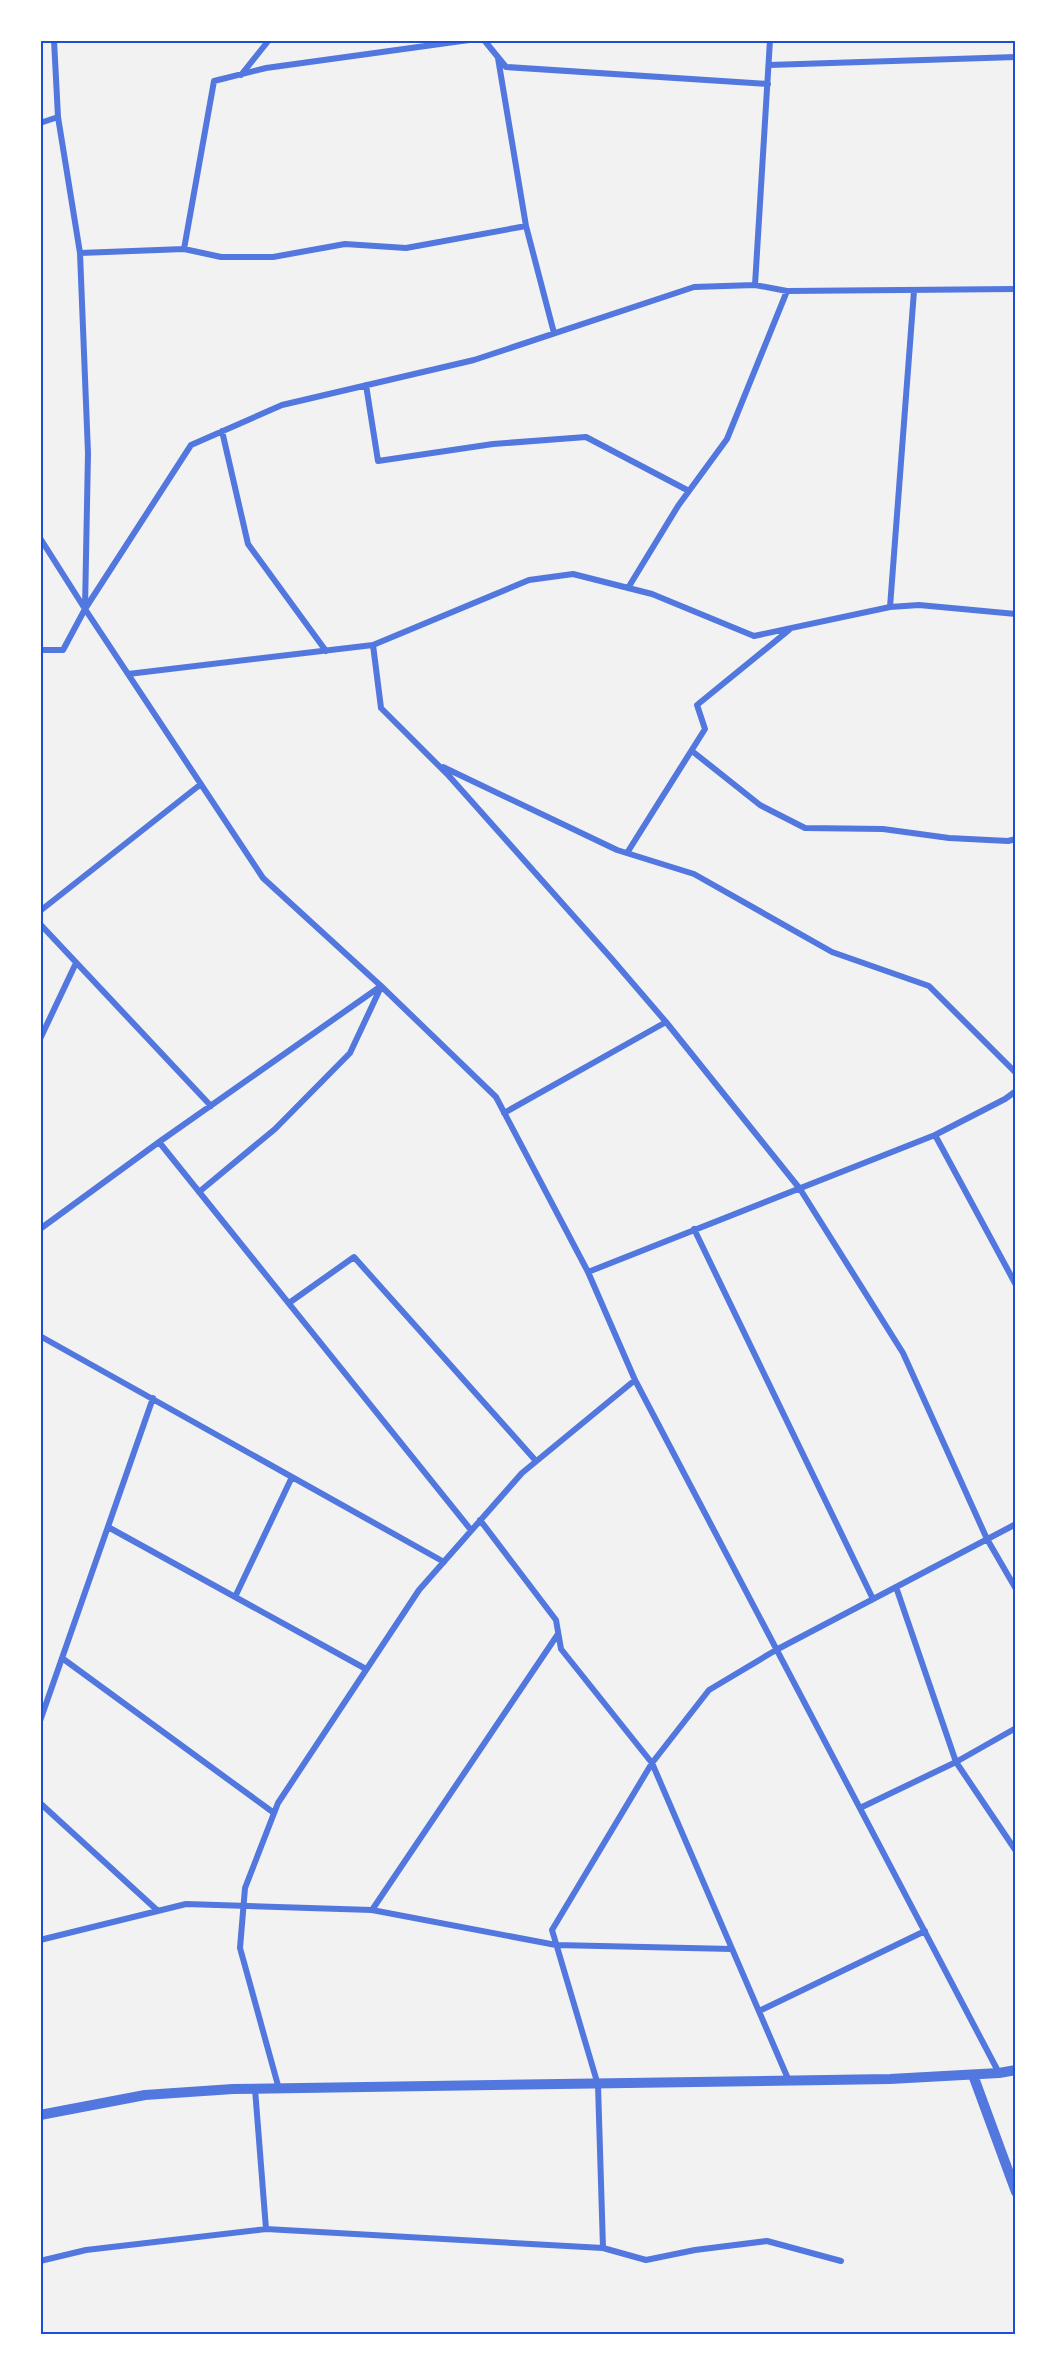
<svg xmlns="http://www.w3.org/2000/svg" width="1056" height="2375" viewBox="0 0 1056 2375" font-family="Poppins,sans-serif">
	<rect width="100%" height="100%" fill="#f2f2f2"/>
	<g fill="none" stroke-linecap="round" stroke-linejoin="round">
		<path stroke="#5277de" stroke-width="6" d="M484,40L506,67L768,84
			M498,58L526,226
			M769,65L1016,57
			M241,75L269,40
			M40,123L58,117L54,40
			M184,249L221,257H273L345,244L406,248L526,226L554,333
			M80,253L184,249L214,81L266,68L469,40
			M755,285L787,291L1016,289
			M366,385L378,461L493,444L586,437L689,491
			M222,431L248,544L326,651
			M40,538L85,609L263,878L381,986L496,1097L588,1272L635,1380L999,2073
			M628,588L678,506L727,439L787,291
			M890,607L914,291
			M85,609L191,445L282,405L474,360L694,287L755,285L770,40
			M373,645L381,708L449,776L611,958L666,1022L800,1189L903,1353L987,1539L1016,1589
			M40,650H63L85,609L88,453L80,253L58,117
			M128,674L373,645L529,580L573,574L652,594L754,636L890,607L919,605L1016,614
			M692,751L760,805L805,828L883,829L949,838L1008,841L1016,839
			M443,767L617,850L694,874L832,952L929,986L1016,1073
			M627,853L705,729L697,705L789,630
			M40,911L201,784
			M40,924L211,1106
			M40,1039L76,963
			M504,1113L666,1022
			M935,1135L1016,1285
			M159,1142L471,1530
			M199,1192L275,1129L350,1053L381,987
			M40,1229L159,1142L381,986
			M694,1229L873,1599
			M588,1272L935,1135L1005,1099L1016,1091
			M289,1303L354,1257L536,1461
			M40,1336L444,1562
			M480,1520L556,1620L561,1649L652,1763L789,2081
			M108,1527L366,1669
			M896,1587L956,1762L1016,1851
			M235,1597L292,1477
			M62,1658L274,1813
			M40,1721L153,1398
			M40,1803L158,1911
			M860,1808L956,1762L1016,1728
			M372,1910L558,1634
			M40,1940L186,1904L372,1910L556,1945L732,1949
			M759,2011L925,1931
			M255,2089L266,2229L603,2248
			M279,2089L240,1948L245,1888L278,1803L419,1590L522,1473L635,1380
			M40,2261L86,2250L266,2229
			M841,2261L767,2241L695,2250L646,2260L603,2248L598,2085L552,1930L652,1763L709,1690L776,1650L1016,1524"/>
		<path stroke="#5277de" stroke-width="10" d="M973,2075L1016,2192
			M40,2115L145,2095L233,2089L890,2079L999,2073L1016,2070"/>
	</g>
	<rect width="1056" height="2375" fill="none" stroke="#ffffff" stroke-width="84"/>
	<rect x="42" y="42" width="972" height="2291" fill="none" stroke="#1d4ed8" stroke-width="2"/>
</svg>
